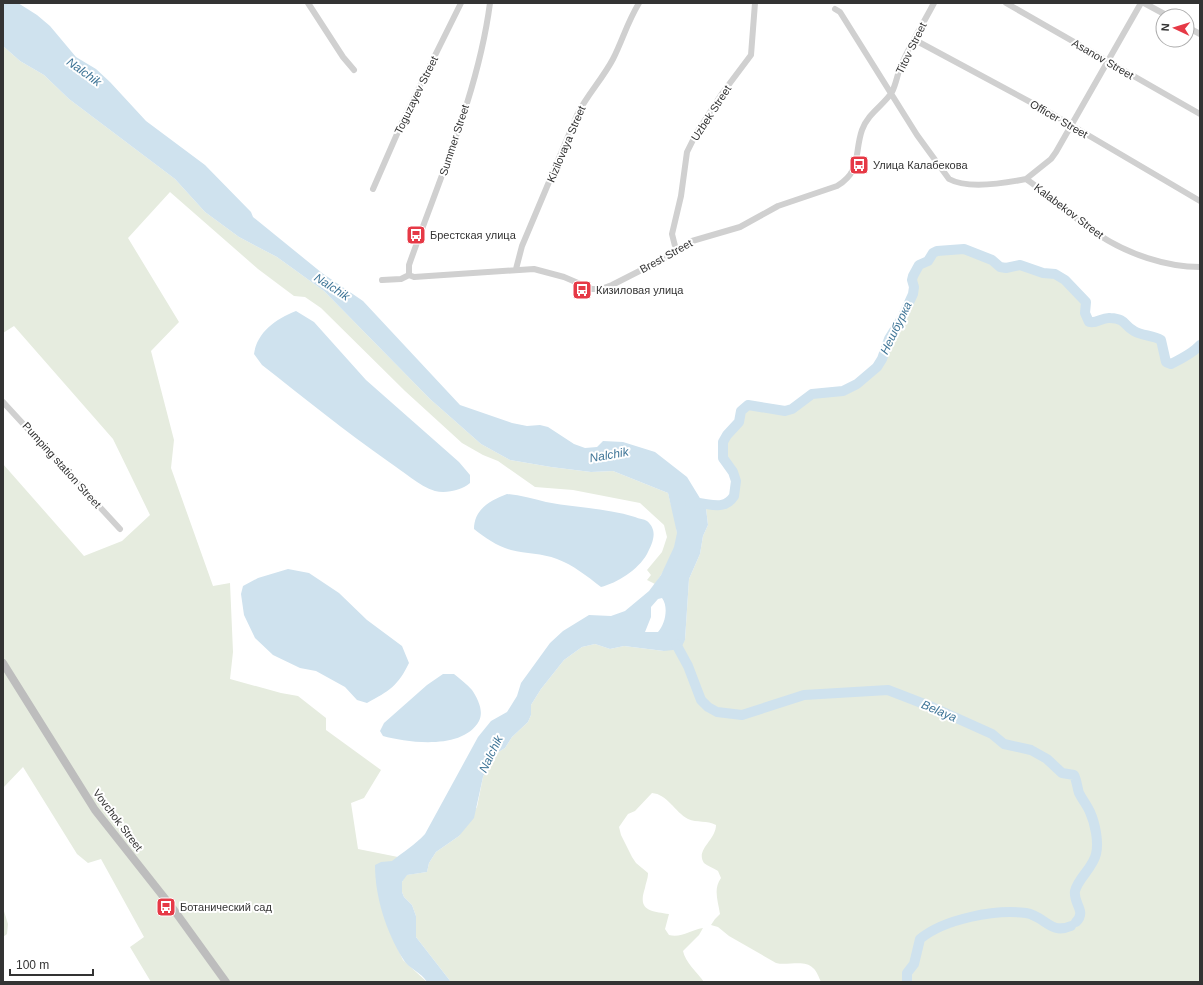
<svg xmlns="http://www.w3.org/2000/svg" width="1203" height="985" viewBox="0 0 1203 985" font-family="Arial,sans-serif">
	<rect width="100%" height="100%" fill="#fff"/>
	<path fill="#e6ecdf" d="M3,46L20,61L44,75L69,99L175,179L205,212L239,237L277,257L324,291L430,399L481,444L510,460L551,467L591,472L613,471L668,493C671,506 676,520 677,533C678,549 664,571 655,584L647,580L651,575L647,570L662,552L667,537L664,525L640,503L573,490L535,487L498,461L483,455L462,443L405,391L321,308L305,297L294,296L258,269L170,192L128,238L179,322L151,351L174,440L171,468L213,586L230,583L233,652L230,679L281,693L298,696L326,718V730L381,770L364,798L351,803L358,849L398,857L392,862H381L391,935L403,960L427,982H151L130,947L144,937L101,859L88,863L77,854L23,767L3,788V464L84,556L122,541L150,515L113,439L14,326L3,333Z
		M964,249L992,260L1000,267L1006,268L1020,265L1043,273L1055,274L1065,280L1086,302L1085,313L1089,322C1097,324 1102,317 1110,318C1127,319 1123,325 1134,331C1142,336 1153,335 1161,340L1166,362L1171,364C1179,360 1194,352 1200,345V982H821C819,978 817,971 813,968C805,959 787,966 776,963L729,936L718,927L711,925L715,919L720,914C718,901 713,889 721,878L718,871C714,868 707,866 704,863C695,850 716,840 716,825C707,820 697,823 688,819C675,812 667,794 652,793L635,811L628,814L619,827L621,835L632,857L636,863L648,873C648,879 646,882 645,888C637,911 651,911 669,914L665,929L669,935C682,938 690,930 703,928L699,935L683,951C685,962 697,972 704,982H451L416,937V916L412,905L404,897L402,892V882L406,875L427,872L429,863L436,852L459,836L477,807L483,777L492,756L505,748L512,737L528,722L531,715V705L541,689L564,660L582,647L595,644L610,649L624,646L664,651L685,640L689,579L700,554L703,536L708,525L706,508L703,503C716,505 725,509 734,496L736,481L733,472L723,458V442L727,435L739,422L741,411L748,405C760,405 771,412 783,411C796,410 800,398 811,394C817,392 823,394 829,393C851,390 853,385 869,373C872,370 876,369 878,365C886,355 887,339 895,327C904,315 918,295 912,280C916,263 927,265 933,253Z
		M3,908L8,924L7,934L3,937Z"/>
	<path fill="#cfe2ee" fill-rule="evenodd" d="M3,3H18L37,15L50,26L76,57L96,69L110,82L146,121L205,165L251,212L253,217L322,273L363,301L460,405L512,423L527,426L540,425L548,427L574,444L585,448L597,447L603,441L623,442L655,452L687,477L706,508L708,525L703,536L700,554L689,579L685,640L682,646L673,650L664,651L624,646L610,649L595,644L582,647L564,660L541,689L531,705V715L528,722L512,737L505,748L492,756L483,777L474,818L459,836L436,852L429,863L427,872L407,875L402,882V892L404,897L412,905L416,916V937L451,982H427C421,972 409,969 403,959C386,931 375,897 375,865L381,862L392,861C403,852 415,845 425,834L478,737L491,721L507,712L517,696L521,683L529,672L550,643L563,631L589,615L611,616L625,611L649,591L661,575L674,547L677,533L668,493L613,471L591,472L551,467L510,460L481,444L430,399L324,291L277,257L239,237L205,212L175,179L69,99L44,75L20,61L3,46ZM662,598C669,607 665,625 658,632H645L651,617V607L658,599Z
		M296,311L314,322L366,380L459,462L470,475V483C462,490 446,494 435,491C419,486 403,471 389,462C345,431 304,398 262,365L254,354C257,332 276,319 296,311Z
		M507,494C520,495 533,499 546,502C576,508 606,508 635,517C639,519 644,519 647,521C659,531 652,544 647,554C638,570 617,583 601,587C587,576 573,565 557,559C542,553 526,554 511,550C497,546 485,538 474,529C474,509 491,500 507,494Z
		M288,569L309,573L339,593L367,620L402,646L409,663C398,686 389,691 367,703L357,700L345,687L316,671L300,668L273,655L255,638L244,615L241,594L243,586L258,578Z
		M443,674H454C460,679 467,684 472,690C478,699 484,711 479,721C463,750 409,743 383,736L380,731L384,723L427,685Z"/>
	<g fill="none" stroke-linecap="round" stroke-linejoin="round">
		<path stroke="#cfe2ee" stroke-width="10" d="M690,503C707,501 723,513 734,496L736,481L733,472L723,458V442L727,435L739,422L741,411L748,405L785,411L792,409L812,394L843,391L857,384L877,367L882,359L889,339L902,318L913,294L914,287L912,280L913,276L919,265L928,261L933,253L937,251L964,249L992,260L1000,267L1006,268L1020,265L1043,273L1055,274L1065,280L1086,302L1085,313L1089,322C1097,324 1102,317 1110,318C1127,319 1123,325 1134,331C1142,336 1153,335 1161,340L1166,362L1171,364C1179,360 1194,352 1200,345
			M676,644L688,666L701,700L708,707L717,712L742,715L804,695L888,690L932,707L992,734L1004,744L1031,750L1047,759L1062,773L1074,775C1077,781 1077,787 1079,793C1082,799 1087,805 1090,812C1095,823 1099,842 1096,854C1093,868 1078,878 1075,891C1073,904 1087,911 1076,922
			M907,982V973L914,964L920,939C944,919 995,909 1026,913C1045,916 1050,935 1071,926"/>
		<path stroke="#d0d0d0" stroke-width="6" d="M308,3L343,57L354,70
			M1006,3L1200,114
			M1144,3L1168,16
			M835,9L840,12L917,135L949,179C967,189 1006,183 1026,179C1051,196 1073,218 1099,235C1128,254 1166,267 1200,267
			M1187,27L1200,34
			M915,40L1047,111L1200,201
			M1026,179L1051,159L1056,152L1141,3
			M373,189L404,118L461,3
			M676,250L672,234L681,196L687,152L696,134L721,95L751,55L755,3
			M516,269L522,246L578,113C588,94 603,78 613,59C623,39 627,23 639,3
			M409,275L414,277L534,269L564,277L592,289H601L612,285L665,258L692,241L740,227L778,206L837,186C862,171 854,153 862,130C868,113 884,105 892,92C896,84 897,76 900,68C909,46 923,24 934,3
			M409,275V265C439,179 478,94 490,3
			M382,280L401,279L409,275
			M3,402L120,529"/>
		<path stroke="#bdbdbd" stroke-width="8" d="M3,663L95,810L174,910L226,982"/>
	</g>
	<defs>
		<g id="bus-square" transform="scale(1)"><rect x="-9" y="-9" width="18" height="18" rx="4" fill="#e63946" stroke="#fff"/><path d="M-5-6H5V4H4V6H2V4H-2V6H-4V4H-5ZM-3.5-4V0h7V-4ZM-3.5 1.2v1.5H-2V1.2ZM2 1.2v1.5H3.5V1.2Z" fill="#fff"/></g>
	</defs>
	<g fill-rule="evenodd">
		<use href="#bus-square" x="859" y="165"/>
		<use href="#bus-square" x="416" y="235"/>
		<use href="#bus-square" x="582" y="290"/>
		<use href="#bus-square" x="166" y="907"/>
	</g>
	<g text-anchor="middle" dominant-baseline="central" stroke-width="4" stroke-linejoin="round" paint-order="stroke">
		<g font-size="11" fill="#333" stroke="#fff">
			<text transform="translate(911 48) rotate(-64)">Titov Street</text>
			<text transform="translate(1103 59) rotate(30)">Asanov Street</text>
			<text transform="translate(416 95) rotate(-64)">Toguzayev Street</text>
			<text transform="translate(711 113) rotate(-57)">Uzbek Street</text>
			<text transform="translate(1059 119) rotate(30)">Officer Street</text>
			<text transform="translate(454 140) rotate(-72)">Summer Street</text>
			<text transform="translate(566 144) rotate(-67)">Kizilovaya Street</text>
			<text transform="translate(1069 211) rotate(37)">Kalabekov Street</text>
			<text transform="translate(666 256) rotate(-29)">Brest Street</text>
			<text transform="translate(62 465) rotate(48)">Pumping station Street</text>
			<text transform="translate(118 820) rotate(53)">Vovchok Street</text>
		</g>
		<g font-size="11" fill="#333" stroke="#fff" text-anchor="start">
			<text x="873" y="165">Улица Калабекова</text>
			<text x="430" y="235">Брестская улица</text>
			<text x="596" y="290">Кизиловая улица</text>
			<text x="180" y="907">Ботанический сад</text>
		</g>
		<g font-size="12" font-style="italic" fill="#3f7597" stroke="#fff">
			<text transform="translate(84 72) rotate(36)">Nalchik</text>
			<text transform="translate(332 287) rotate(33)">Nalchik</text>
			<text transform="translate(896 328) rotate(-64)">Нешбурка</text>
			<text transform="translate(609 455) rotate(-10)">Nalchik</text>
			<text transform="translate(939 711) rotate(23)">Belaya</text>
			<text transform="translate(491 754) rotate(-64)">Nalchik</text>
		</g>
	</g>
	<rect width="1203" height="985" fill="none" stroke="#333333" stroke-width="8"/>
	<g transform="translate(1175 28) rotate(274)"><circle r="19" fill="#ffffff" stroke="#adadad"/>
	<path d="M0-3L7 15L0 10L-7 15Z" fill="#e63946"/>
	<text y="-6" font-size="11" font-weight="bold" text-anchor="middle" fill="#333333">N</text>
	</g>
	<path d="M10 969v6h83v-6" fill="none" stroke="#333333" stroke-width="2"/>
	<text x="16" y="969" font-size="12" fill="#333333" stroke="#ffffff" stroke-width="3" paint-order="stroke">100 m</text>
</svg>
